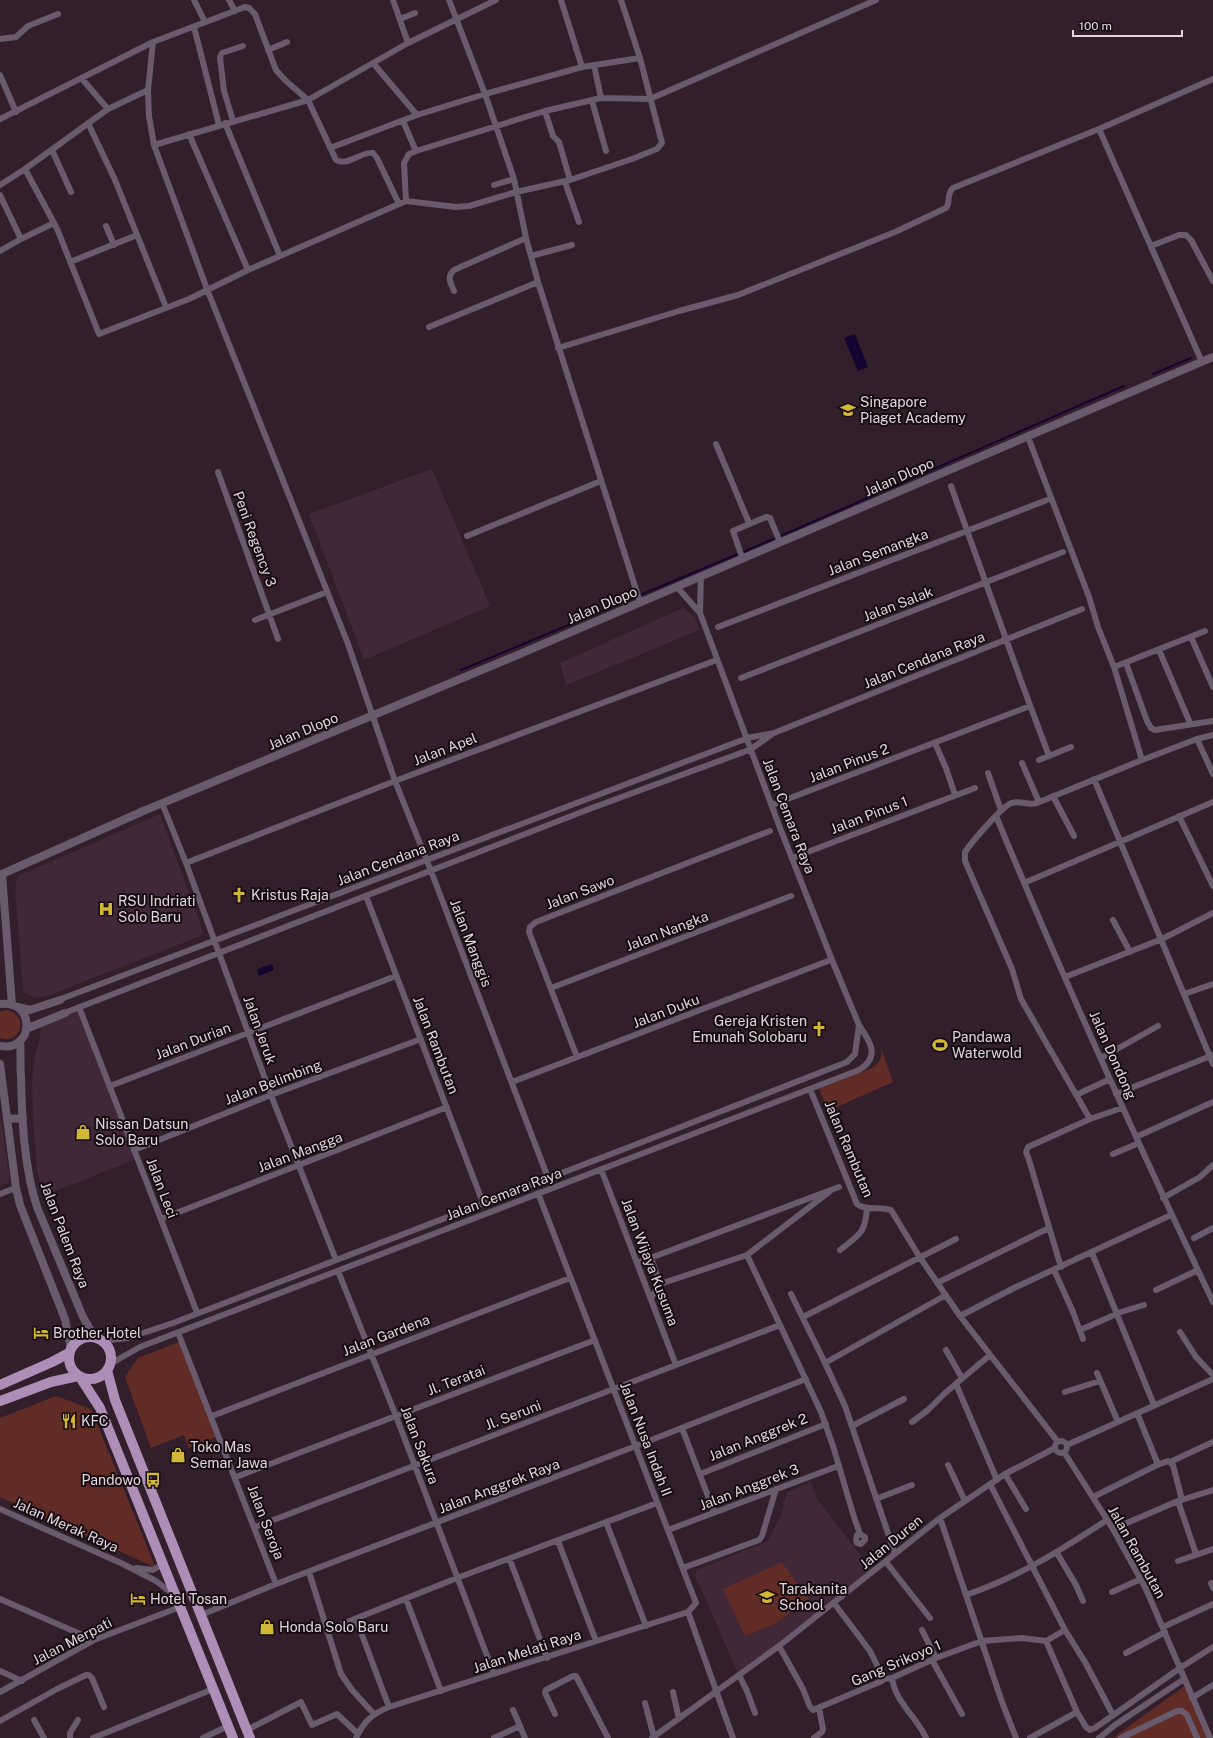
<svg xmlns="http://www.w3.org/2000/svg" width="1213" height="1738" viewBox="0 0 1213 1738" font-family="'Public Sans',sans-serif">
	<rect width="100%" height="100%" fill="#331e2b"/>
	<path fill="#412838" d="M432,469L490,606L364,660L309,514Z
		M683,608L695,617L700,630L566,685L560,663Z
		M160,814L203,931L201,936L47,996L37,998L26,994L23,990L15,887L18,876Z
		M78,1011L136,1159L43,1196L37,1170L34,1132L32,1086L34,1060L40,1037L41,1025Z
		M0,1112L10,1182L0,1186Z
		M811,1482L817,1499L873,1571L739,1676L695,1575L697,1570L768,1541L781,1515L787,1492Z"/>
	<path fill="#622c26" d="M7,1010C30,1016 21,1045 0,1038V1012Z
		M881,1048L893,1082L828,1111L819,1089L872,1068C880,1063 882,1058 881,1048Z
		M182,1341L217,1437L189,1448L184,1435L151,1448L125,1377L138,1358Z
		M56,1396L91,1409L155,1566H152L0,1497V1418Z
		M782,1562L808,1599L775,1624L745,1636L723,1589Z
		M1186,1685L1209,1738H1115L1117,1735Z"/>
	<path fill="#150431" d="M855,334L868,367L858,371L844,338Z
		M272,964L274,970L259,976L257,969Z"/>
	<g fill="none" stroke-linecap="round" stroke-linejoin="round">
		<path stroke="#150431" stroke-width="2" d="M1153,374L1191,358
			M461,670L769,541L1124,386"/>
		<path stroke="#6a5a6e" stroke-width="6" d="M194,0L205,22
			M229,0L235,11
			M393,0L408,43
			M449,0L485,94L514,179L526,238L538,282L640,602
			M561,0L582,67
			M400,19L415,13
			M194,27L219,125
			M0,39L16,37L28,26L58,14
			M153,42L148,90L149,116L154,145L207,289L348,644L395,781L431,871L548,1178
			M268,50L287,42
			M373,63L417,115
			M594,65L601,98
			M0,75L16,112
			M82,79L108,109
			M592,101L606,151
			M545,111L553,136L559,142L570,180
			M0,119L153,42L245,7L249,8L255,14L276,70L286,81L308,100L336,160C348,167 361,151 373,153L377,158L399,204
			M233,121L224,91L220,57L222,53L243,46
			M403,121L416,151
			M88,123L115,180L166,307
			M225,123L280,256
			M1099,129L1202,362
			M189,134L248,270
			M154,145L308,100L408,43L496,0
			M330,148L417,115L485,94L582,67L640,58
			M52,150L71,192
			M25,169L54,223
			M565,182L579,222
			M0,185L25,169L108,109L148,90
			M494,185L514,179
			M0,195L21,239
			M406,201L404,163L409,154L416,151L545,111L601,98L650,99L876,0
			M106,226L114,245
			M1151,246L1179,235H1186L1191,240L1213,281
			M0,251L21,239L54,223L58,231L99,334L189,299L248,270L406,201L456,207L469,206L516,192L570,180L632,159L657,149L662,143L640,58L621,0
			M531,256L572,245
			M70,262L137,235
			M454,291C451,283 446,277 454,270L526,238
			M429,327L538,282
			M558,348L679,311L738,295L895,232L946,208C951,202 946,194 953,188L1099,129L1213,79
			M1028,437L1089,597L1098,627L1114,667L1142,760
			M716,444L749,523
			M218,472L278,639
			M951,486L1020,678
			M467,536L601,481
			M742,557L733,531L766,517L770,518L780,542
			M677,587L700,613
			M255,620L327,592
			M718,627L1047,500
			M1191,637L1213,687
			M1159,650L1190,723
			M1126,663L1147,721L1151,728L1155,730L1213,721
			M1114,667L1205,631
			M741,678L1063,552
			M1021,681L1049,756
			M747,738L774,733L1082,609
			M1197,739L1213,774
			M935,743L945,766
			M751,749L771,735
			M1039,760L1071,747
			M1022,763L1039,802
			M946,768L955,795
			M988,773L1001,810
			M1094,779L1213,1064
			M1053,796L1074,836
			M772,805L1030,706
			M164,808L186,863L271,1095L336,1260
			M996,816C1064,980 1137,1142 1213,1302
			M1179,816L1213,886
			M792,858L975,788
			M186,863L395,781L714,661
			M1024,883L1213,802
			M366,896L483,1203
			M1113,920L1130,952
			M1065,977L1162,939L1213,913
			M551,988L791,896
			M1184,994L1213,984
			M61,999L745,739
			M79,1007L196,1310
			M67,1012L592,808L749,750
			M577,1057L529,932L530,927L536,922L770,831
			M1101,1058L1158,1026
			M512,1082L828,961
			M110,1086L396,976
			M810,1089L857,1204C865,1211 881,1206 891,1210L919,1256L960,1316L1058,1442
			M1116,1094L1213,1055
			M1076,1095L1110,1079
			M1090,1119L1021,999L1012,969L965,861V852C971,843 1003,805 1012,803C1020,800 1028,806 1037,803L1142,760L1197,739L1213,735
			M1136,1137L1213,1102
			M134,1150L271,1095L421,1039
			M1113,1154L1139,1143
			M601,1169L676,1365
			M829,1192L747,1255L821,1412L833,1446L854,1517L860,1534L865,1537V1540L861,1544L857,1543L856,1540L857,1535L860,1534
			M0,1194L16,1188
			M1163,1198L1200,1177L1213,1165
			M161,1219L447,1107
			M1194,1238L1213,1228
			M840,1250C860,1234 865,1234 867,1208
			M1092,1253L1154,1405
			M637,1263L839,1187
			M1061,1267L1029,1160L1026,1152L1028,1147L1090,1119L1122,1108
			M1054,1270L1073,1312L1083,1339
			M338,1271L396,1416L494,1674
			M937,1283L1049,1228
			M660,1284L747,1255
			M1156,1290L1198,1270
			M791,1294L825,1363L845,1406L895,1554
			M651,1298L660,1284L651,1258
			M960,1316L1014,1288L1171,1215
			M803,1317L956,1239
			M1080,1330L1121,1312L1144,1305
			M1180,1332L1196,1357L1213,1375
			M179,1335L276,1584
			M102,1341L128,1338L173,1323L650,1139L847,1062L855,1054L859,1025
			M946,1350L962,1378
			M825,1363L946,1295
			M110,1364L140,1347L859,1070C881,1057 870,1041 859,1025L832,960L780,828L700,613L701,576
			M1097,1373L1118,1422
			M956,1384L997,1480
			M1065,1392L1100,1381
			M1137,1413L1157,1462L1160,1464L1168,1461L1173,1465L1182,1500
			M212,1416L570,1278
			M912,1422L928,1410L945,1393L990,1355
			M852,1426L904,1399
			M682,1428L714,1512
			M1055 1447a6 6 0 1 1 12 0a6 6 0 1 1-12 0Z
			M1067,1445L1213,1379
			M1064,1452L1113,1529L1146,1589L1210,1738
			M1170,1462L1213,1442
			M948,1465L965,1501
			M700,1474L826,1424
			M1005,1474L1026,1509
			M236,1477L595,1340
			M990,1484L1065,1630L1085,1662L1113,1715
			M1093,1497L1159,1464
			M876,1499L912,1485
			M1178,1501L1196,1554
			M0,1509L123,1564L156,1581L174,1595
			M940,1518L1002,1702L1016,1738
			M606,1522L646,1626
			M255,1527L780,1325
			M1113,1529L1178,1501L1213,1490
			M668,1530L838,1466
			M558,1541L596,1641
			M1057,1553L1076,1585L1083,1601
			M510,1560L547,1658
			M1178,1561L1213,1549
			M886,1562L930,1618
			M136,1568L153,1570L163,1564
			M683,1568L759,1540L762,1536L776,1489
			M309,1572L341,1674L352,1690L374,1714
			M1211,1583L1213,1588
			M1112,1592L1141,1579
			M966,1595C1019,1577 1061,1550 1107,1520
			M0,1599L94,1640
			M406,1599L441,1691
			M834,1603L870,1651L884,1679
			M688,1612L733,1738
			M201,1615L276,1584L636,1446L806,1379
			M356,1619L389,1707
			M1163,1627L1213,1604
			M327,1630L457,1578L657,1503
			M922,1630L936,1658
			M1046,1641L1077,1712L1086,1727L1090,1730L1095,1728L1180,1668L1213,1647
			M779,1646L803,1689L810,1707L813,1710L882,1681L884,1679L892,1678L936,1658L982,1641L1022,1638L1046,1641L1065,1630
			M1126,1653L1165,1632
			M932,1660L962,1714
			M0,1671L22,1681
			M739,1675L747,1691L755,1713
			M892,1678C895,1702 917,1717 926,1738
			M0,1692L94,1640L180,1607
			M673,1692L679,1719
			M1192,1698L1213,1685
			M645,1703L654,1737
			M513,1710L520,1726
			M555,1714L545,1693L546,1690L573,1676H576L608,1738
			M34,1720L44,1738
			M0,1721L57,1689L86,1675H89L92,1678L104,1707
			M247,1730L301,1702L312,1725L337,1714L358,1734
			M70,1738V1733L78,1720
			M93,1738L213,1689
			M203,1738L228,1726
			M356,1738C364,1721 372,1714 389,1707L688,1612L696,1603L538,1193
			M494,1738L520,1726L525,1738
			M652,1738L779,1646L940,1518L1005,1474L1055,1448
			M814,1738L822,1732L823,1729L819,1708
			M1030,1738L1077,1712
			M1099,1738L1115,1725L1184,1679
			M1121,1738L1177,1711H1182L1187,1715L1197,1738"/>
		<path stroke="#6a5a6e" stroke-width="8" d="M2,874L12,1005
			M0,875L141,812L508,659L1213,357
			M0,1004C36,999 35,1052 0,1046
			M18,1007L30,1010L60,1000
			M26,1029L65,1013
			M20,1041C21,1053 20,1066 21,1078C22,1120 24,1167 37,1207L83,1317L95,1338
			M0,1064L16,1188L20,1205L65,1319L71,1349
			M7,1119L23,1118"/>
		<path stroke="#ae8db7" stroke-width="10" d="M69 1358a21 21 0 1 1 42 0a21 21 0 1 1-42 0Z
			M107,1370L115,1400L250,1738
			M80,1377L100,1408L233,1738
			M0,1385L52,1362L69,1353
			M0,1401L51,1382L78,1376"/>
	</g>
	<defs>
		<g id="school-bare" transform="scale(1.2)"><path d="M0-5L7-2L0 1L-7-2ZM-4 1L0 2.5L4 1V4Q0 6-4 4Z" fill="#d2b736" stroke="#150c11" stroke-width="2.5" paint-order="stroke"/></g>
		<g id="church-bare" transform="scale(1.2)"><path d="M-1.2-6h2.4v3.5h3.3v2.4h-3.3V6h-2.4V-.1h-3.3v-2.4h3.3Z" fill="#d2b736" stroke="#150c11" stroke-width="2.5" paint-order="stroke"/></g>
		<g id="hospital-bare" transform="scale(1.2)"><path d="M-5-5h3v3.5h4V-5h3V5h-3V1.5h-4V5h-3Z" fill="#d2b736" stroke="#150c11" stroke-width="2.5" paint-order="stroke"/></g>
		<g id="stadium-bare" transform="scale(1.2)"><path d="M0-5a6.5 5 0 1 0 0 10a6.5 5 0 1 0 0-10ZM-3.5-1.8h7v3.6h-7Z" fill="#d2b736" stroke="#150c11" stroke-width="2.5" paint-order="stroke"/></g>
		<g id="shop-bare" transform="scale(1.2)"><path d="M-5-2.5h2.3a2.7 3.5 0 0 1 5.4 0H5L5.5 6h-11ZM-1.5-2.5h3a1.5 2.3 0 0 0-3 0Z" fill="#d2b736" stroke="#150c11" stroke-width="2.5" paint-order="stroke"/></g>
		<g id="hotel-bare" transform="scale(1.2)"><path d="M-6-4.5h1.5V1H6V5H4.5V3h-9V5H-6ZM-4 0a1.8 1.8 0 1 1 3.6 0ZM.5 0V-2.5h3Q6-2.5 6 0Z" fill="#d2b736" stroke="#150c11" stroke-width="2.5" paint-order="stroke"/></g>
		<g id="restaurant-bare" transform="scale(1.2)"><path d="M-5-6h1v4h1v-4h1v4h1v-4h1v5L-1.5 .5V6h-2V.5L-5-1ZM5-6V6H3V1.5H1.5Q1.5-4 5-6Z" fill="#d2b736" stroke="#150c11" stroke-width="2.5" paint-order="stroke"/></g>
		<g id="bus-bare" transform="scale(1.2)"><path d="M-5-6H5V4H4V6H2V4H-2V6H-4V4H-5ZM-3.5-4V0h7V-4ZM-3.5 1.2v1.5H-2V1.2ZM2 1.2v1.5H3.5V1.2Z" fill="#d2b736" stroke="#150c11" stroke-width="2.5" paint-order="stroke"/></g>
	</defs>
	<g fill-rule="evenodd">
		<use href="#school-bare" x="848" y="410"/>
		<use href="#church-bare" x="239" y="895"/>
		<use href="#hospital-bare" x="106" y="909"/>
		<use href="#church-bare" x="819" y="1029"/>
		<use href="#stadium-bare" x="940" y="1045"/>
		<use href="#shop-bare" x="83" y="1132"/>
		<use href="#hotel-bare" x="41" y="1333"/>
		<use href="#restaurant-bare" x="69" y="1421"/>
		<use href="#shop-bare" x="178" y="1455"/>
		<use href="#bus-bare" x="153" y="1480"/>
		<use href="#school-bare" x="767" y="1597"/>
		<use href="#hotel-bare" x="138" y="1599"/>
		<use href="#shop-bare" x="267" y="1627"/>
	</g>
	<g text-anchor="middle" dominant-baseline="central" stroke-width="4" stroke-linejoin="round" paint-order="stroke">
		<g font-size="14" fill="#e3d5dd" stroke="#150c11" text-anchor="start">
			<text x="860" y="402">Singapore<tspan x="860" dy="16">Piaget Academy</tspan></text>
			<text x="251" y="895">Kristus Raja</text>
			<text x="118" y="901">RSU Indriati<tspan x="118" dy="16">Solo Baru</tspan></text>
			<text x="807" y="1021" text-anchor="end">Gereja Kristen<tspan x="807" dy="16">Emunah Solobaru</tspan></text>
			<text x="952" y="1037">Pandawa<tspan x="952" dy="16">Waterwold</tspan></text>
			<text x="95" y="1124">Nissan Datsun<tspan x="95" dy="16">Solo Baru</tspan></text>
			<text x="53" y="1333">Brother Hotel</text>
			<text x="81" y="1421">KFC</text>
			<text x="190" y="1447">Toko Mas<tspan x="190" dy="16">Semar Jawa</tspan></text>
			<text x="141" y="1480" text-anchor="end">Pandowo</text>
			<text x="779" y="1589">Tarakanita<tspan x="779" dy="16">School</tspan></text>
			<text x="150" y="1599">Hotel Tosan</text>
			<text x="279" y="1627">Honda Solo Baru</text>
		</g>
		<g font-size="14" fill="#e3d5dd" stroke="#150c11">
			<text transform="translate(899 477) rotate(-24)">Jalan Dlopo</text>
			<text transform="translate(255 539) rotate(70)">Peni Regency 3</text>
			<text transform="translate(878 552) rotate(-21)">Jalan Semangka</text>
			<text transform="translate(898 604) rotate(-21)">Jalan Salak</text>
			<text transform="translate(602 605) rotate(-23)">Jalan Dlopo</text>
			<text transform="translate(924 660) rotate(-22)">Jalan Cendana Raya</text>
			<text transform="translate(303 731) rotate(-23)">Jalan Dlopo</text>
			<text transform="translate(445 749) rotate(-21)">Jalan Apel</text>
			<text transform="translate(849 763) rotate(-21)">Jalan Pinus 2</text>
			<text transform="translate(869 815) rotate(-21)">Jalan Pinus 1</text>
			<text transform="translate(789 816) rotate(69)">Jalan Cemara Raya</text>
			<text transform="translate(398 858) rotate(-21)">Jalan Cendana Raya</text>
			<text transform="translate(580 892) rotate(-21)">Jalan Sawo</text>
			<text transform="translate(667 931) rotate(-21)">Jalan Nangka</text>
			<text transform="translate(471 943) rotate(69)">Jalan Manggis</text>
			<text transform="translate(666 1011) rotate(-21)">Jalan Duku</text>
			<text transform="translate(260 1030) rotate(70)">Jalan Jeruk</text>
			<text transform="translate(193 1041) rotate(-21)">Jalan Durian</text>
			<text transform="translate(436 1045) rotate(69)">Jalan Rambutan</text>
			<text transform="translate(1113 1055) rotate(66)">Jalan Dondong</text>
			<text transform="translate(273 1082) rotate(-21)">Jalan Belimbing</text>
			<text transform="translate(849 1149) rotate(67)">Jalan Rambutan</text>
			<text transform="translate(300 1152) rotate(-21)">Jalan Mangga</text>
			<text transform="translate(162 1188) rotate(69)">Jalan Leci</text>
			<text transform="translate(504 1194) rotate(-21)">Jalan Cemara Raya</text>
			<text transform="translate(65 1235) rotate(69)">Jalan Palem Raya</text>
			<text transform="translate(650 1262) rotate(69)">Jalan Wijaya Kusuma</text>
			<text transform="translate(386 1335) rotate(-21)">Jalan Gardena</text>
			<text transform="translate(456 1380) rotate(-21)">Jl. Teratai</text>
			<text transform="translate(513 1415) rotate(-21)">Jl. Seruni</text>
			<text transform="translate(758 1437) rotate(-22)">Jalan Anggrek 2</text>
			<text transform="translate(646 1439) rotate(69)">Jalan Nusa Indah II</text>
			<text transform="translate(420 1445) rotate(69)">Jalan Sakura</text>
			<text transform="translate(499 1486) rotate(-21)">Jalan Anggrek Raya</text>
			<text transform="translate(749 1487) rotate(-21)">Jalan Anggrek 3</text>
			<text transform="translate(266 1522) rotate(69)">Jalan Seroja</text>
			<text transform="translate(66 1525) rotate(24)">Jalan Merak Raya</text>
			<text transform="translate(891 1542) rotate(-39)">Jalan Duren</text>
			<text transform="translate(1137 1552) rotate(61)">Jalan Rambutan</text>
			<text transform="translate(72 1641) rotate(-27)">Jalan Merpati</text>
			<text transform="translate(527 1651) rotate(-18)">Jalan Melati Raya</text>
			<text transform="translate(896 1663) rotate(-23)">Gang Srikoyo 1</text>
		</g>
	</g>
	<path d="M1073 30v6h109v-6" fill="none" stroke="#e3d5dd" stroke-width="2"/>
	<text x="1079" y="30" font-size="12" fill="#e3d5dd" stroke="#150c11" stroke-width="3" paint-order="stroke">100 m</text>
</svg>
